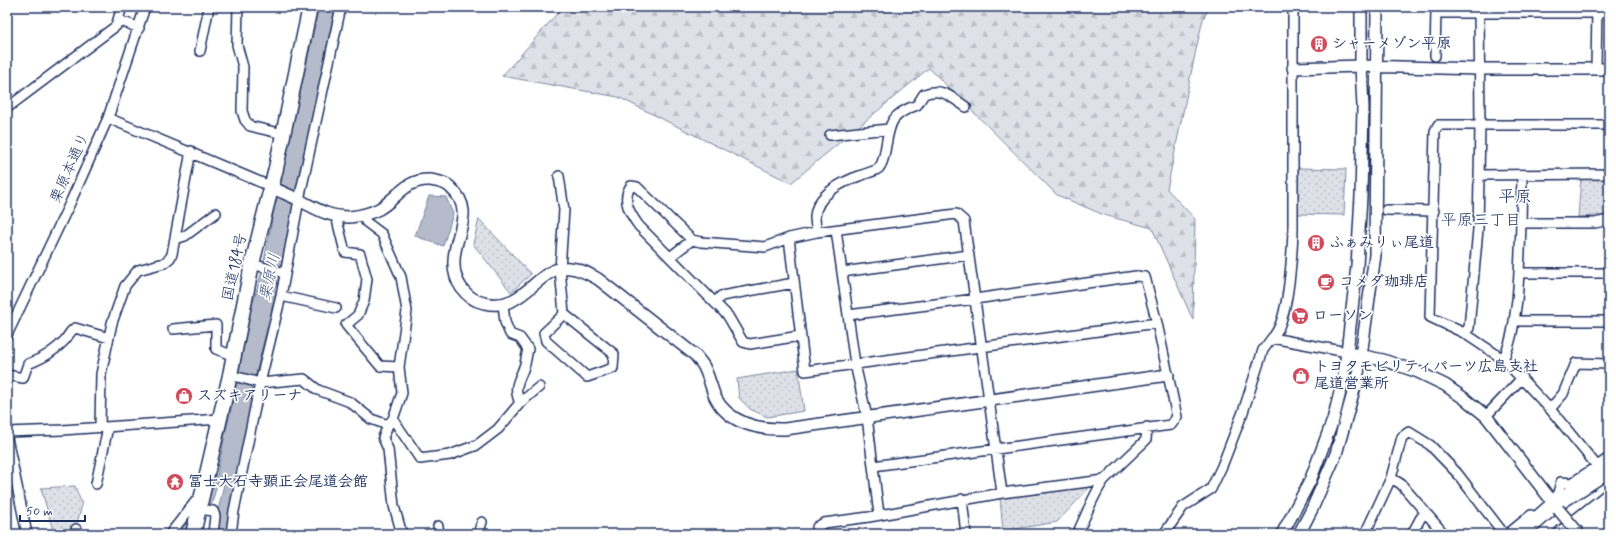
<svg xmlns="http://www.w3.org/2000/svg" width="1616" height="541" viewBox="0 0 1616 541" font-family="Mynerve,'Klee One',sans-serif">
	<defs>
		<pattern id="forest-firs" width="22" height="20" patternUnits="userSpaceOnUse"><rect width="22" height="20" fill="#dee1e7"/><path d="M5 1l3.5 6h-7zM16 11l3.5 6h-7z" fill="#bec1c9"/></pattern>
		<pattern id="park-dots" width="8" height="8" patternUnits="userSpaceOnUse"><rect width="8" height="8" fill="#dee1e7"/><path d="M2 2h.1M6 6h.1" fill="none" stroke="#bec1c9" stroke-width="1.8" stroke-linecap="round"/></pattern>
	</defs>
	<rect width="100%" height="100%" fill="#fff"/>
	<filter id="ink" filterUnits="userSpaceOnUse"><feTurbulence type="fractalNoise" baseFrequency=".025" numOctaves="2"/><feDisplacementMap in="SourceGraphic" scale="8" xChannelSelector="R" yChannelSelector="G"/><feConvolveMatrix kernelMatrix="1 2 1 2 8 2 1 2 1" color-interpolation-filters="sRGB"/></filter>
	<g filter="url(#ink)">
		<path fill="url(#forest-firs)" stroke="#7c88a2" d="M563,7H1210L1203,19L1197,45L1167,189L1195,219L1193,320L1152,228L1104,215L1057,195L929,68L791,183L618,97L502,76Z"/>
		<path fill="url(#park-dots)" stroke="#7c88a2" d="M1297,168L1346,169L1344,215L1298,214Z
			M1609,176V215L1578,217L1581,177Z
			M479,219L531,274L511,292L473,244Z
			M798,369L804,411L767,417L750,409L739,398L737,379Z
			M75,486L82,505L74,534H54L41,488Z
			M1090,487L1057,522L1003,531L1000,498Z"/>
		<path fill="#b5bbca" stroke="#77839f" d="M319,7H335L311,125L296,188L285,253L255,378V386L229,534H215L219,506L225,480L223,476L219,478L211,506L209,504L189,534H175L186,524L215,484L224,440L237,382L249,317L262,271L275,205L282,181V175Z
			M429,196L446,197L453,214L443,246L415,236Z"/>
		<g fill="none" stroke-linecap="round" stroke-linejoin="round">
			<g stroke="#1b2f5e" stroke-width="12">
				<path id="minor" d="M238,7L237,45L243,67L242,111L245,120L250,126L283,134
					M1435,7L1436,10L1440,13H1609
					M119,20L139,28
					M200,51L209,7
					M1435,56L1436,10
					M1596,69L1597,7
					M7,108L116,26L122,7
					M108,118L272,187
					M830,135L889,129
					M1479,175L1609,174
					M559,176L564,210L560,269L564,314L614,354L613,368L587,377L546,341L544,333L564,314
					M1386,210L1434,211
					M363,214L366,222L382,234L401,277L407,311L399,367L402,393L393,419L388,425L383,438L388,449L394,506L402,534
					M336,216L345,252L360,254L367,279L364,301L358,315L346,325L380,366L399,367
					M1521,223H1595L1609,220
					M836,230L855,364L867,417L879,515
					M817,232C816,227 815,222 815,217C816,194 844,181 862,175C867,173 876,171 879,168C883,163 884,157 885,151C890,124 889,115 917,105L924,94C942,87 951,97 966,107
					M789,238L805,371L1157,323
					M175,239L185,236L216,213
					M670,257L692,240
					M252,264L284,273
					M842,272L969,255
					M1520,273H1609
					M281,296L336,308
					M715,303L721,296L794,283
					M503,304L505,322L510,334L520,338L528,349C527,354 526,359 525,364C520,381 512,385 520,403
					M848,315L975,299L1136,276L1145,277L1157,323L1177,417L1171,425L873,466
					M1514,321H1609
					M173,329L216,325V349L234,356
					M1464,333L1469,328L1478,229L1480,126L1479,7
					M7,335L71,201L108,118L145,7
					M800,336L750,344L743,342L728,316L639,226C630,214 621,199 631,186L637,187L692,240L701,242L765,247L789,238L817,232L956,214L964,221L1002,493
					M1272,338C1289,322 1292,255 1293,231V7
					M1503,359C1513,340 1514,320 1517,300C1521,258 1521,217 1522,175
					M7,375L23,378L28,364C43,358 54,352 65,340C69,335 69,332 75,328L109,338
					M230,375L260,383L304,379L318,390L350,402L371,419L388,425
					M1550,409L1563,394L1576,363L1609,364
					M1486,416L1522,378
					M393,419L420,459L450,455L477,445L498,429L520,403L539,387
					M100,427L101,374L112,323L125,286L138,270L164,263L170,258L172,254L191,151
					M7,432L62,430L220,419
					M7,438L27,534
					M1597,466L1550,409L1503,359L1464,333L1430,317L1435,131L1438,125H1609
					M1391,478L1401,484L1444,534
					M96,484L108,427
					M962,499L966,534
					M1555,504L1561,482L1572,483L1609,458
					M199,509L213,511L215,516L213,534
					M438,526L439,534
					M76,529L78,534
					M170,534L199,497
					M231,534L234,511L260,383L281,296L299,200L341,7
					M478,534L482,522
					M816,534L817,527L824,523L869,517L1002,493L1104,480L1146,440L1147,427
					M1077,534C1086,516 1093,495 1104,480
					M1164,534L1183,507L1211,489L1222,466L1243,412L1263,350L1272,338L1347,352
					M1365,534L1391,478L1402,437L1409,432L1430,445L1457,473L1504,534
					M1412,534L1420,519L1425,512
					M1508,534L1531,515"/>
			</g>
			<g stroke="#1b2f5e" stroke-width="14">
				<path id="tertiary" d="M1293,68L1361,66L1479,69H1609
					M272,187C280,192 290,195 299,200C317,209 328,217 350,217C359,216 371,213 379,209C398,198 405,179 430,180C436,181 445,182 450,187C477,211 454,234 454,261C453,281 465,299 484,303C526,313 536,265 570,268C581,269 589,274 598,279L695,355C698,359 702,363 704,367C709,377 711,387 715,397C728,423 758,430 785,429L1168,375
					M1354,354L1383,360L1418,372L1445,385L1465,399L1486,416L1558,509
					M1282,534L1310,481L1333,420L1344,376L1347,352L1357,266L1361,196L1363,107L1361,66V7
					M1299,534L1312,509L1336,454L1357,379L1361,356L1375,255L1377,7"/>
			</g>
			<g stroke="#1b2f5e" stroke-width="17">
				<path id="trunk" d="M193,534L230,375L252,264L276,168L310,7"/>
			</g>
			<g stroke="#1b2f5e" stroke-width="19">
				<path id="motorway" d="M1521,534L1555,504L1609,469
					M1562,534L1609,497
					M1585,534L1609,515"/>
			</g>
			<use href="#minor" stroke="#fff" stroke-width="9"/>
			<use href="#tertiary" stroke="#fff" stroke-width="11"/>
			<use href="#trunk" stroke="#fff" stroke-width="14"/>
			<use href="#motorway" stroke="#fff" stroke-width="16"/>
			<g stroke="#1b2f5e" stroke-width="14" stroke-linecap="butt">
				<path id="tertiary-bridge" d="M1558,509L1579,534"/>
			</g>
			<use href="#tertiary-bridge" stroke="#fff" stroke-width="11"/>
		</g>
	</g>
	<defs>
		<g id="building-disc" transform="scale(0.9)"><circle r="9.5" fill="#d1495b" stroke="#fff"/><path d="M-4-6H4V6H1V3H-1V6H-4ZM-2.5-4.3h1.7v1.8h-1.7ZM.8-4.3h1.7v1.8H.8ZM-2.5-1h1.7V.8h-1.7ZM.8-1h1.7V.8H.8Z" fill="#fff"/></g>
		<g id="cafe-disc" transform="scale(0.9)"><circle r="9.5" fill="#d1495b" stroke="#fff"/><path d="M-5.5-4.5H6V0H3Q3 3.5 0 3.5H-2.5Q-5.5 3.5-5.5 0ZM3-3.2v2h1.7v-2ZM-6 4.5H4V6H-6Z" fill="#fff"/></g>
		<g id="supermarket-disc" transform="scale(0.9)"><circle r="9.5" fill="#d1495b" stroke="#fff"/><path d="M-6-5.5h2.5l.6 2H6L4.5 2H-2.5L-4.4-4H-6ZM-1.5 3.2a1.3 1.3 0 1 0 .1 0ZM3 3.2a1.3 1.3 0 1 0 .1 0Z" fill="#fff"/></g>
		<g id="shop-disc" transform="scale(0.9)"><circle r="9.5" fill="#d1495b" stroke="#fff"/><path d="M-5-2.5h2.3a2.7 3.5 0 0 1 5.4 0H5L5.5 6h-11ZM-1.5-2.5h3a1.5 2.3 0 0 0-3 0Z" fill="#fff"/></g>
		<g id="temple-disc" transform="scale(0.9)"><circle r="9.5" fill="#d1495b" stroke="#fff"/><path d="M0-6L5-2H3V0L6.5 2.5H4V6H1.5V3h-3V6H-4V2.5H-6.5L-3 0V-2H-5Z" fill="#fff"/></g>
	</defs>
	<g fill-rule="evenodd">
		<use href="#building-disc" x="1319" y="44"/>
		<use href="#building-disc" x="1316" y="243"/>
		<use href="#cafe-disc" x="1326" y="282"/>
		<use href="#supermarket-disc" x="1300" y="316"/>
		<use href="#shop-disc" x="1301" y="376"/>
		<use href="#shop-disc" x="184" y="396"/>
		<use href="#temple-disc" x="175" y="482"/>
	</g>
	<g text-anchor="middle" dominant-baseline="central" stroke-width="3.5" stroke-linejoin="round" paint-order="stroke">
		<g font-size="15" font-weight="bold" fill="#1b2f5e" stroke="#fff" text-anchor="start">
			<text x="1332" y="44">シャーメゾン平原</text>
			<text x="1329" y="243">ふぁみりぃ尾道</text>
			<text x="1339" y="282">コメダ珈琲店</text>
			<text x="1313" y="316">ローソン</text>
			<text x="1314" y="367">トヨタモビリティパーツ広島支社<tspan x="1314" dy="17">尾道営業所</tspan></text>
			<text x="197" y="396">スズキアリーナ</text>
			<text x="188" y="482">冨士大石寺顕正会尾道会館</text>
		</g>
		<g font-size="15" fill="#1b2f5e" stroke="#fff">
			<text transform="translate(70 168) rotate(-66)">栗原本通り</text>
			<text transform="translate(235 267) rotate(-78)">国道184号</text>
		</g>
		<g font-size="16" fill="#1b2f5e" stroke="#fff">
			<text x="1481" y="220">平原三丁目</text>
		</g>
		<g font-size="16" font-style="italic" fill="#49597e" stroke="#fff">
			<text transform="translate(270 277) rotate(-78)">栗原川</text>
		</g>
		<g font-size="17" fill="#1b2f5e" stroke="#fff">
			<text x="1515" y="197">平原</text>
		</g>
	</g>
	<rect width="1616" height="541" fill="none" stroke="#fff" stroke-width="24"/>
	<rect x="12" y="12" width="1592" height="517" fill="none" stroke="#1b2f5e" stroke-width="1.5" filter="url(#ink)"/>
	<path d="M20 515v6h65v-6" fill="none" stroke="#1b2f5e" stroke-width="2"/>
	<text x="26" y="515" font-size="12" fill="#1b2f5e" stroke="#ffffff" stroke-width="3" paint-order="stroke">50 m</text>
</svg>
